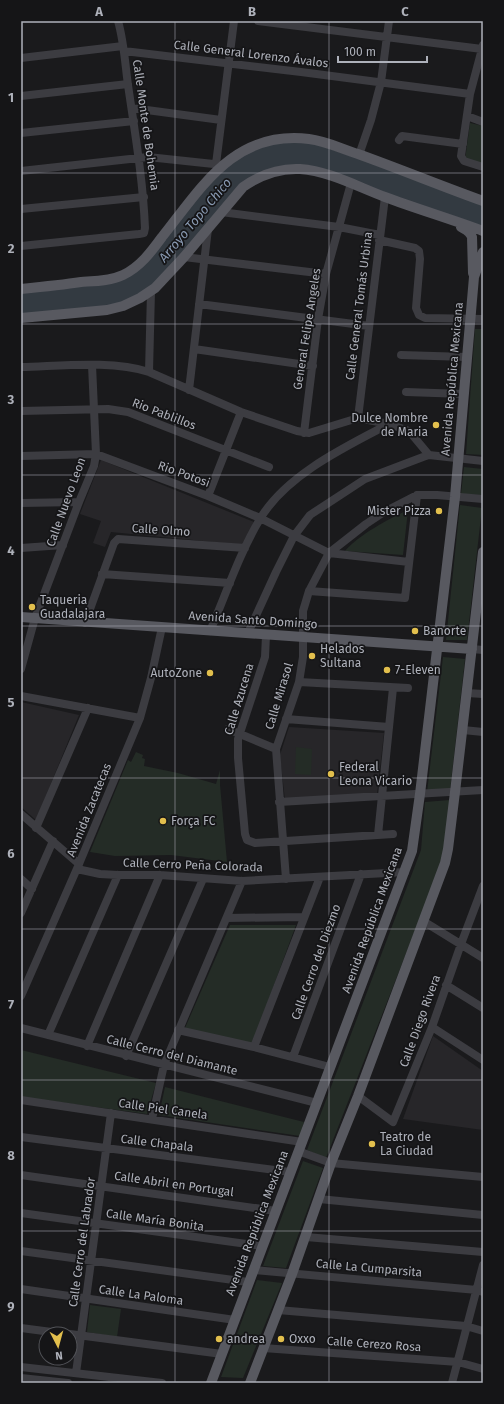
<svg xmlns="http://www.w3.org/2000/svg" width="504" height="1404" viewBox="0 0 504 1404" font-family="'Fira Sans',sans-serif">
	<rect width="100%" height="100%" fill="#1a1a1c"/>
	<path fill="#272629" d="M101,460L254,522L244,545L111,532L105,547L93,543L101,521L80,514Z
		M21,702L79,715L36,820L21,807Z
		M289,727L384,733L377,794L285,800L280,755Z
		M433,1036L483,1071V1130L403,1119Z"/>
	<path fill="#242c26" d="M470,123L483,126V166L465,160Z
		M475,329H483V455L466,454Z
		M464,467L483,469V495L461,494Z
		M460,505L482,508L467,640H446Z
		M408,510L403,555L345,551C359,535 388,519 408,510Z
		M443,657L465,659L450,791L427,792Z
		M296,747L312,749L311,775L295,774Z
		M136,752L143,755L142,758L145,759L144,766L178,773L216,784L220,770V785L227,862L171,855L115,856L90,852L128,760L131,762Z
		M450,800L443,859L326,1158L307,1150L421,850L425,802Z
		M230,925H296L252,1045L185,1028Z
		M21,1050L156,1083L147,1114L21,1097Z
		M165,1087L304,1122L300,1136L159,1115Z
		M303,1161L323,1168L286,1268L263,1266Z
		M257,1280L282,1283L243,1378L221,1377Z
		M90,1305L121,1309L117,1337L87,1332Z"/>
	<path fill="#333a41" d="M298,138L483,201V230L301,169L253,180L155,288L123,306L21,318V289L107,280L136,267L198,192L244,150Z"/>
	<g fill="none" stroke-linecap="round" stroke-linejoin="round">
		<path stroke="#3c3c41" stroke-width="8" d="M258,21L482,49
			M483,45L470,94L461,156L464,161L483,167
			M124,51L301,72L470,94
			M21,58L123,46
			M21,96L128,84
			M132,108L221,120
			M467,116L483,122
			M21,133L134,121
			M399,140L402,136L463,144
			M359,155L371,120L381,82L389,21
			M216,164L234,21
			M21,171L148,157L223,165
			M21,209L144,197
			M221,212L339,227L380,235
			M379,240L415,248L419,251L420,259L416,308L419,315L425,318L483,319
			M21,246L139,234L144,233L145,228C143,180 135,133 128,85C125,63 124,42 118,21
			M184,257L326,274
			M199,304L369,326
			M194,349L313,366
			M401,355L467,357
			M21,367C61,366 112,360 149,372L241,412L297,431L309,433L358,418L389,424L409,431L429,455
			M149,372L151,291
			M189,390L208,229
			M406,392L464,394
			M21,411L108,409L128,412L269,467
			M358,418L385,197
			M304,433L318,319L326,274L351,183
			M21,456L96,454L208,496L260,518L329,553L409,562
			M208,496L241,412
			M21,503L79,502
			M21,548L63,545
			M102,574L230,583
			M309,591L405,598L417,495
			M85,623L114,543L118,539L245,548
			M210,631C226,594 240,552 260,519C286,475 345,447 389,424
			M248,633L276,572L294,536L310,515L365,479L423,457L429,455L483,461
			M266,635L265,657L238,739V758L245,834L247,840L255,843L393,834
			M472,649L483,650
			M21,669L35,618L79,502L94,466L96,454L92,365
			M299,682L408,688
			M467,693L483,694
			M21,696L140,718
			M286,719L389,727
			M228,729L276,749
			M463,730L483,732
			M279,802L483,790
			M21,814L79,864
			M36,828L88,708
			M378,835L393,688
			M77,869L100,874L118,875H160L242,881L405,872
			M21,879L32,889
			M286,879L276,749L299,682L303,657V611L309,591L329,553L366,524L384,512L417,495H437L483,499
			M21,913L53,841
			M227,918L304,917
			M423,921L483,958
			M446,985L483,1008
			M21,996L79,864L140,718L151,678L162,627
			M432,1027L483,1060
			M21,1028L317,1103
			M178,1030L254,1047L330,1067
			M48,1035L118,875
			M87,1046L160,875
			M254,1047L320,877
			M126,1056L203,879
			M293,1057L361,874
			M358,1096L393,1122L432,1027L461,944L483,886
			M21,1100L302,1142
			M152,1119L164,1065L242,881
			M21,1137L290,1172
			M298,1151L331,1163L483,1177
			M21,1175L276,1211
			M319,1199L483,1215
			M21,1213L262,1246
			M306,1237L483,1252
			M21,1251L248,1282
			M253,1270L477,1290L483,1292
			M21,1289L235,1320
			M278,1310L466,1326L483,1331
			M21,1328L67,1334
			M70,1334L222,1354
			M263,1348L458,1362L483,1369
			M21,1367L162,1383
			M76,1373L111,1113
			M21,1378L68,1383
			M452,1383L483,1265"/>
		<path stroke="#585960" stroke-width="10" d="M461,227C466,230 470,231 472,237L473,273
			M21,289C41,287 61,285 81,282C95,281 110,281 123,275C140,267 151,252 162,237C202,187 234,130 309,139C326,141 342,149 358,154C400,169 441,186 483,201
			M21,318L107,310L123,306L140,298L155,288L184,257L243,187C260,175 279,168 300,169C329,171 358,187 385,197C417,209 451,219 483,231
			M21,617L472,649
			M211,1383L412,851L420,794L455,497L474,277L483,252
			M250,1383L292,1274L331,1163L358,1096L445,863L448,849L455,792L483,552"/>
	</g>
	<path fill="none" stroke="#aeb1ba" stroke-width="1" stroke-opacity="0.55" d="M175,21V1383M329,21V1383M21,173H483M21,324H483M21,475H483M21,626H483M21,778H483M21,929H483M21,1080H483M21,1231H483"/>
	<g fill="#e2bf4d" stroke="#151517" stroke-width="1.5">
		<circle cx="436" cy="425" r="4"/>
		<circle cx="439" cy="511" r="4"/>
		<circle cx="32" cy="607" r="4"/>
		<circle cx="415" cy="631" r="4"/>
		<circle cx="312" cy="656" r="4"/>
		<circle cx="387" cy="670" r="4"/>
		<circle cx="210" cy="673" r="4"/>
		<circle cx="331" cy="774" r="4"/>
		<circle cx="163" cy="821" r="4"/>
		<circle cx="372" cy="1144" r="4"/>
		<circle cx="219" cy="1339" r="4"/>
		<circle cx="281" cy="1339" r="4"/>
	</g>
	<g text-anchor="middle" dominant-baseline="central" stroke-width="3.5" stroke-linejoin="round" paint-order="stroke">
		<g font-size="12" fill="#aeb1ba" stroke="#151517">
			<text transform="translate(251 54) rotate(7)">Calle General Lorenzo Ávalos</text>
			<text transform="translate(146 125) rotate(82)">Calle Monte de Bohemia</text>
			<text transform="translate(359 306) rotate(-83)">Calle General Tomás Urbina</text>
			<text transform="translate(307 329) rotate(-81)">General Felipe Angeles</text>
			<text transform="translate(452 379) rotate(-85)">Avenida República Mexicana</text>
			<text transform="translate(164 414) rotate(21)">Rio Pablillos</text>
			<text transform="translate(184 474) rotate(20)">Rio Potosi</text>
			<text transform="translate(66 502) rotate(-70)">Calle Nuevo Leon</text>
			<text transform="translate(161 530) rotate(4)">Calle Olmo</text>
			<text transform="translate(253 620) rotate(4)">Avenida Santo Domingo</text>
			<text transform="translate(279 696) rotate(-73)">Calle Mirasol</text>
			<text transform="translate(239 699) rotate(-73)">Calle Azucena</text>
			<text transform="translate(89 810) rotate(-68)">Avenida Zacatecas</text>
			<text transform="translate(193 865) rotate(2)">Calle Cerro Peña Colorada</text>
			<text transform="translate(372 920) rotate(-70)">Avenida República Mexicana</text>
			<text transform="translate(316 962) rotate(-70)">Calle Cerro del Diezmo</text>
			<text transform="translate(420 1021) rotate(-70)">Calle Diego Rivera</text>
			<text transform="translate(172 1055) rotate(14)">Calle Cerro del Diamante</text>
			<text transform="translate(163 1109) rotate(8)">Calle Piel Canela</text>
			<text transform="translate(157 1143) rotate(7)">Calle Chapala</text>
			<text transform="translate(174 1184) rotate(8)">Calle Abril en Portugal</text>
			<text transform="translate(155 1220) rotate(8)">Calle María Bonita</text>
			<text transform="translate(257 1223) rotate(-69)">Avenida República Mexicana</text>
			<text transform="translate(82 1242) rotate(-82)">Calle Cerro del Labrador</text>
			<text transform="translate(369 1268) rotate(5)">Calle La Cumparsita</text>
			<text transform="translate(141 1295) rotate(8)">Calle La Paloma</text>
			<text transform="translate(374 1344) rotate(4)">Calle Cerezo Rosa</text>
		</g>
		<g font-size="12" fill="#aeb1ba" stroke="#151517" text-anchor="start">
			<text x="428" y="418" text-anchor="end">Dulce Nombre<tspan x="428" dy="14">de Maria</tspan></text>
			<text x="431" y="511" text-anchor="end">Mister Pizza</text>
			<text x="40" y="600">Taqueria<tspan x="40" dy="14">Guadalajara</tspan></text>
			<text x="423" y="631">Banorte</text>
			<text x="320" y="649">Helados<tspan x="320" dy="14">Sultana</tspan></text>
			<text x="395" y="670">7-Eleven</text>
			<text x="202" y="673" text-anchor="end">AutoZone</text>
			<text x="339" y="767">Federal<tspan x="339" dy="14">Leona Vicario</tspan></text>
			<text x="171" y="821">Força FC</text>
			<text x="380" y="1137">Teatro de<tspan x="380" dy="14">La Ciudad</tspan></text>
			<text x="227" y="1339">andrea</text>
			<text x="289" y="1339">Oxxo</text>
		</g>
		<g font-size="13" font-style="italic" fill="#899ab2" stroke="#151517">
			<text transform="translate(195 220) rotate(-50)">Arroyo Topo Chico</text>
		</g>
	</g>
	<rect width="504" height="1404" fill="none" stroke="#151517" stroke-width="44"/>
	<g transform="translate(58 1346) rotate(174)"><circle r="19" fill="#151517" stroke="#525358"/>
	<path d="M0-3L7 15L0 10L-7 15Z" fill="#e2bf4d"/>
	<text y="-6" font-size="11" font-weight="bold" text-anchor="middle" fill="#aeb1ba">N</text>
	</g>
	<path d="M338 56v6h89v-6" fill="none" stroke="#aeb1ba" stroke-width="2"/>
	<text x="344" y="56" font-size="12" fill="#aeb1ba" stroke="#151517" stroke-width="3" paint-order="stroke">100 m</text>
	<rect x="22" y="22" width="460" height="1360" fill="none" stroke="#aeb1ba" stroke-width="1.5"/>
	<g font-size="13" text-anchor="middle" font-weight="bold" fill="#aeb1ba">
		<text x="99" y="16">A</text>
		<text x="252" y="16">B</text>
		<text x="405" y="16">C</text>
		<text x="11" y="102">1</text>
		<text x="11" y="253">2</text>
		<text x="11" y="404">3</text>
		<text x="11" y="555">4</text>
		<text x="11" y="707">5</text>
		<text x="11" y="858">6</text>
		<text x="11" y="1009">7</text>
		<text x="11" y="1160">8</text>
		<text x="11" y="1311">9</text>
	</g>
</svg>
